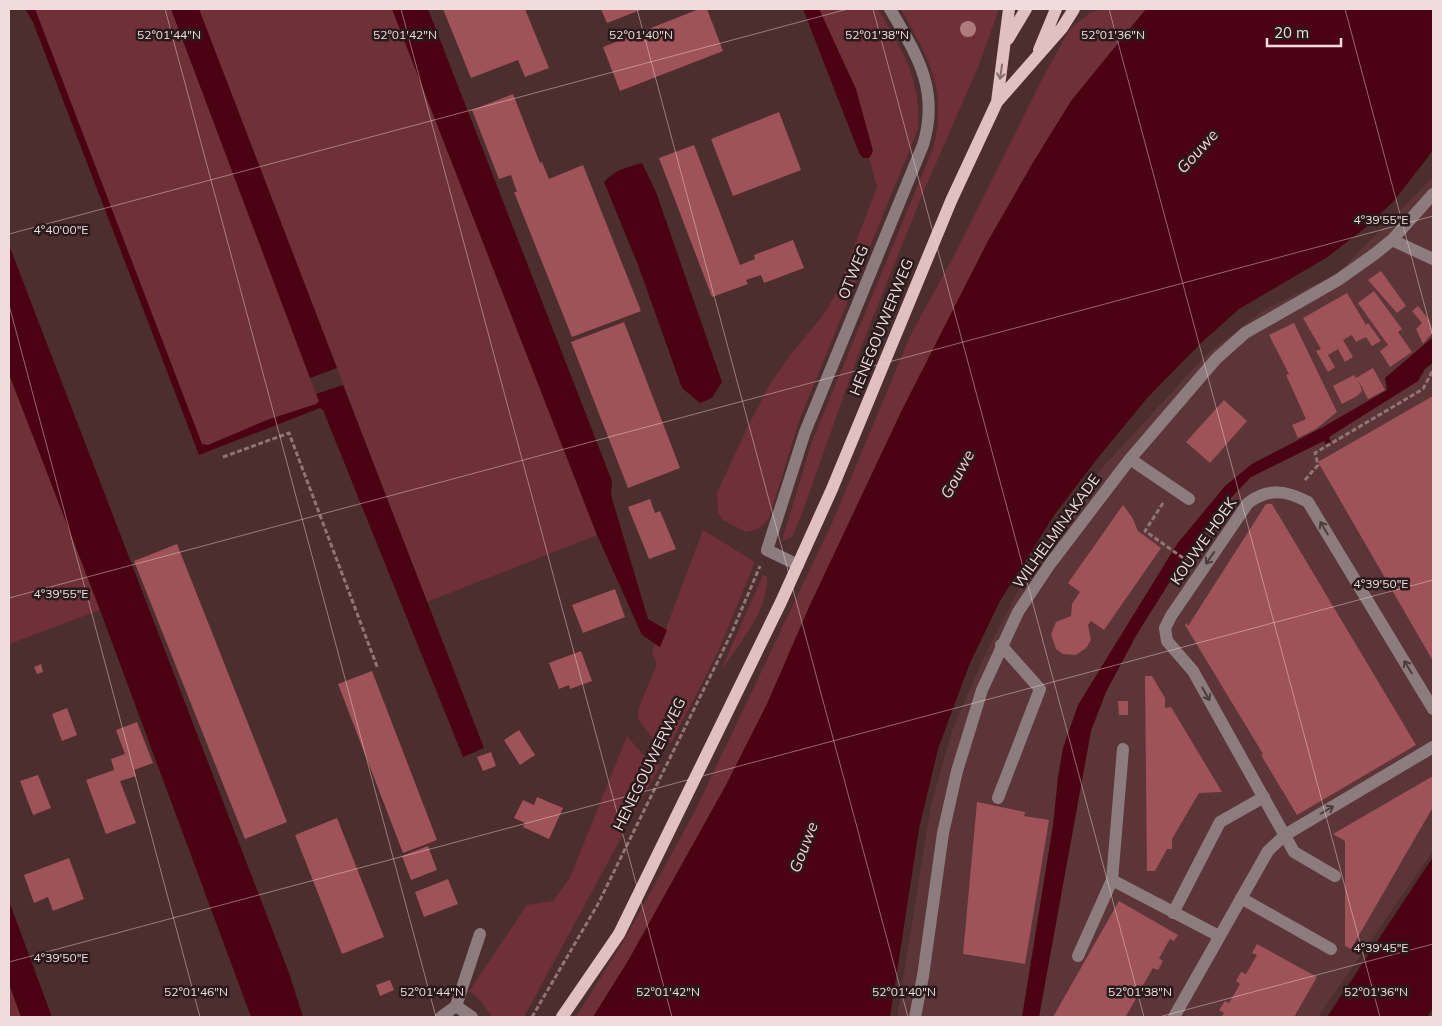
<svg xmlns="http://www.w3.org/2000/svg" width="1442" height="1026" viewBox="0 0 1442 1026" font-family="Mulish,sans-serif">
	<rect width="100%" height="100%" fill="#4d2e2f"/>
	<path fill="#5c3538" d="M1433,177V851L1318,1017H897L931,805L952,731L984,657L1019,589L1061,522L1103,467L1208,353L1264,310L1338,273Z"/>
	<path fill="#6f3037" d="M35,9H171L316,394L319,401L316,404L267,420L208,445L202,444Z
		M199,9H392L597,535L427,602Z
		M819,9H878C903,51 921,79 918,129L799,421L769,518L760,528L746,532L723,520L718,512L717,493L747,428L770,384L788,358L824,314L836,294L877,187L869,158L872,155L856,89Z
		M901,9H999L979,65L923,193L860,350L801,516L792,537L782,541L811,444L934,146C947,87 929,59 901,9Z
		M1103,9H1146L1071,101L1034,161L988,241L902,410L810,605L767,704L726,785L628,961L593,1017H576L626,937L695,811L832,523L911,334L957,250L1041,81L1070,29L1090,13Z
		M9,374L100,610L9,644Z
		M703,530L755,562L718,652L671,743L655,742L638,719L639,707L657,664L652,653L655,644L659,647Z
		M763,575L767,577C769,608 739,646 721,670Z
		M627,736L646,758L660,766L524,1017H489L491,1015L480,1000L469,991L527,905L553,901L570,878Z
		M9,984L21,1017H9Z"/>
	<path fill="#4b0314" d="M25,9H35L202,444L208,445L267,420L316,404L319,401L316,394L343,385L484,748L463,757L323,410L320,408L199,455L33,22Z
		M171,9H199L337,368L310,378Z
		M392,9H428L612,481L611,495L648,619L667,630L660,647L642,635L597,535Z
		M803,9H819L856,89L873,151L869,158H863L859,153Z
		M1146,9H1433V150L1428,157L1393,202L1364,229L1326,258L1239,309L1201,343L1148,397L1097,459L1055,514L1000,601L970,663L938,749L919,829L890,1017H593L628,961L726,785L767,704L810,605L902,410L988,241L1034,161L1071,101Z
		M642,163L656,192L722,382L712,398L700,403L682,388L638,265L604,182C614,170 628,167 642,163Z
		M9,245L289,973L303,1017H251L100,610L9,374Z
		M1433,337V363L1425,369L1418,381L1329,437L1331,442L1325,444L1324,441L1251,477L1225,504L1181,564L1137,634L1106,692L1091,731L1039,1017H1022L1053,825L1058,777L1063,748L1078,705L1177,544L1225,486L1252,464L1323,427L1387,390L1385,378Z
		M1433,857V1008L1427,1017H1327Z
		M9,901L52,1017H21L9,984Z"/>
	<path fill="#9f5258" d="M443,9H525L549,68L525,77L518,60L471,78Z
		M601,9H643L607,23Z
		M699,9H707L723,51L620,91L603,47Z
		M513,94L540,163L542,162L549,179L583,165L641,311L572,337L514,192H517L511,175L499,179L472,110Z
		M779,112L801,170L733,196L711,139Z
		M694,145L740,265L755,259L754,255L793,240L804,268L764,283L761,275L746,280L748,284L712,297L659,158Z
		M1381,271L1406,306L1397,313L1368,280Z
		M1374,291L1402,329L1398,332L1412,352L1390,367L1380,351L1388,345L1358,303Z
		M1347,293L1366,325L1368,323L1381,341L1372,346L1366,337L1356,342L1352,335L1343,340L1353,357L1345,362L1338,349L1328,355L1335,367L1328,372L1316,351L1321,349L1303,318Z
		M1418,306L1429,320L1433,332L1423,344L1416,329L1422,323L1412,311Z
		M624,322L680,468L628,488L571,342Z
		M1294,323L1337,412L1316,429L1298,438L1292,425L1306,419L1286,375L1289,374L1269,335Z
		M1373,368L1385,390L1368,399L1358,380L1362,391L1357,396L1342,404L1333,386L1354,375L1356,378Z
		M1433,396V661L1318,462Z
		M1224,400L1247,421L1210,463L1186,442Z
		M650,499L655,513L660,511L676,549L649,559L628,507Z
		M1266,504H1272L1416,745L1297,815L1261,755L1263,754L1185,625L1187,623L1188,626Z
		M1123,505L1132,517L1138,531L1161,548L1104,630L1091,621L1088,625L1091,640L1086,648L1076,655L1063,654L1056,649L1051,634L1056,622L1071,616L1072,604L1080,592L1068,583Z
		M177,544L287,822L245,839L134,561Z
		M615,589L625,617L583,633L572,605Z
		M581,651L592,681L570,689L569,685L559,689L549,663Z
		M41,664L43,672L37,674L34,667Z
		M372,671L437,840L403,853L338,684Z
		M1145,676H1152L1165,698V708L1171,707L1222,792L1199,793L1172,839V849H1167L1155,871H1147Z
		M1118,701H1128V715H1119Z
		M67,708L77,735L62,741L52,714Z
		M137,722L153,763L134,770L136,776L120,781L136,823L106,834L86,780L114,770L111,759L125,754L116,730Z
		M519,730L535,755L520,765L504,740Z
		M491,752L496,766L483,771L477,757Z
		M38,775L51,808L33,815L20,781Z
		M1433,776V807L1351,949L1345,946V841L1333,834Z
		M537,797L563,808L549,839L523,827L525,823L514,818L523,800L534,805Z
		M977,802L1025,812L1024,816L1049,820L1025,964L963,954Z
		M337,818L384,937L342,954L295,835Z
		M428,846L437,870L411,880L402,856Z
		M69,858L84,899L53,911L48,897L34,903L24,875Z
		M448,879L458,904L424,917L415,892Z
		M1119,901L1178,935L1174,941L1170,939L1159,958L1163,961L1158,970L1153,968L1142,987L1147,990L1141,999L1137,997L1126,1016L1128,1017H1053Z
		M1257,944L1317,977L1294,1017H1221L1224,1013L1219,1010L1225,1001L1229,1003L1240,984L1236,981L1241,972L1246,974L1257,955L1252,953Z
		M390,980L394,990L380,996L376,985Z"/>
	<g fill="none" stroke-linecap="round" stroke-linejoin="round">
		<path stroke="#907576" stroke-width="3" stroke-dasharray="5 2.5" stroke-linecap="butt" d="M223,457L289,433L378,669
			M1305,480L1318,465L1315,453L1423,389L1433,370
			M1163,503L1145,531L1186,560
			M532,1017L598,904L732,632L760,566"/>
		<path stroke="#8d7c7d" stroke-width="12" d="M1392,240L1433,259
			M1130,459L1189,499
			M798,565L767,550L805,432L923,145C940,90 917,55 890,9
			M1123,749L1112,880L1219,936
			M998,798L1040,689L1001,645
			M1335,876L1294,852L1193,671L1167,641L1165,628L1171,616L1248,503C1268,488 1286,490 1308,502L1433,709
			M1241,898L1331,949
			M1173,913L1220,822L1264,797
			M1078,956L1112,880
			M456,1006L472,1017
			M441,1017L456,1006L480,934
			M915,1017L923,976L943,833L957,771L982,690L1018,612L1050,564L1130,459L1216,359L1245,333L1338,280L1376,253L1392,240L1433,194
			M1174,1017L1268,851L1285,835L1433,747"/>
		<path stroke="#e2bfc1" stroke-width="12" d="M1008,39L1026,9
			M1039,50L1056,9
			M997,102L1009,9
			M562,1017L619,934L781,602L832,489L951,201L997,102L1062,28L1074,9"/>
	</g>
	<circle fill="#af7c7e" cx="968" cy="29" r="8"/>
	<defs><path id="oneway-shaft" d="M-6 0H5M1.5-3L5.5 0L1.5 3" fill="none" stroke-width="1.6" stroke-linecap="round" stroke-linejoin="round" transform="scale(1.25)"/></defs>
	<use stroke="#866d6e" href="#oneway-shaft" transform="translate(1001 72) rotate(98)"/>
	<g stroke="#4c3d3d">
		<use href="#oneway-shaft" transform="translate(1324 528) rotate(-121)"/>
		<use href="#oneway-shaft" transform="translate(1210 558) rotate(125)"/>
		<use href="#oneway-shaft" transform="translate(1408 667) rotate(-121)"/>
		<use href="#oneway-shaft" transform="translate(1206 694) rotate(61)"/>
		<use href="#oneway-shaft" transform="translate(1327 810) rotate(-30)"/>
	</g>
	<path fill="none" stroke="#f1dcdd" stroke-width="1" stroke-opacity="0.45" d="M165,9L436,1017M401,9L672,1017M637,9L908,1017M873,9L1144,1017M1109,9L1380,1017M1345,9L1433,337M9,234L848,9M9,305L200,1017M9,598L1433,216M9,962L1433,580M1159,1017L1433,944"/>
	<g text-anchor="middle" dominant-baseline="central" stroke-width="5" stroke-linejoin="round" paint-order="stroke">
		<g font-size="15" fill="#f1dcdd" stroke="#291b1b">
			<text transform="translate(853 272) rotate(-68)">OTWEG</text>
			<text transform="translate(881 327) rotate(-68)">HENEGOUWERWEG</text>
			<text transform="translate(1056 531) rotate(-54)">WILHELMINAKADE</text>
			<text transform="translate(1203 541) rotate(-55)">KOUWE HOEK</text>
			<text transform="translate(649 764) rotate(-64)">HENEGOUWERWEG</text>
		</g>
		<g font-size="16" font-style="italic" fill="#f8c9cb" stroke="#291b1b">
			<text transform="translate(1197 151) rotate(-48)">Gouwe</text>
			<text transform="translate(957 474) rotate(-61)">Gouwe</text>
			<text transform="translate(803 847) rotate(-69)">Gouwe</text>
		</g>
	</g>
	<g font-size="12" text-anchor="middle" fill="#f1dcdd" stroke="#291b1b" stroke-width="5" stroke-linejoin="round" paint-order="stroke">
		<text x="169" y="39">52°01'44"N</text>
		<text x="405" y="39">52°01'42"N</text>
		<text x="641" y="39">52°01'40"N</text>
		<text x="877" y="39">52°01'38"N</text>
		<text x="1113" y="39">52°01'36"N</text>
		<text x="1381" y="224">4°39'55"E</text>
		<text x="61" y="234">4°40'00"E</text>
		<text x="1381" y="588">4°39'50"E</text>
		<text x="61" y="598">4°39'55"E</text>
		<text x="1381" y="952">4°39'45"E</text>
		<text x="61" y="962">4°39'50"E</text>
		<text x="196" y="996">52°01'46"N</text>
		<text x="432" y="996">52°01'44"N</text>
		<text x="668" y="996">52°01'42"N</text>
		<text x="904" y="996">52°01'40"N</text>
		<text x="1140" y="996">52°01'38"N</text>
		<text x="1376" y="996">52°01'36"N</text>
	</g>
	<rect width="1442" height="1026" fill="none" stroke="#f1dcdd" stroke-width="20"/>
	<path d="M1267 38v8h74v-8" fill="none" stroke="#f1dcdd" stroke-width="2.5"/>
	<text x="1274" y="38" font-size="15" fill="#f1dcdd" stroke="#291b1b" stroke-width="4" paint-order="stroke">20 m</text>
</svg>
